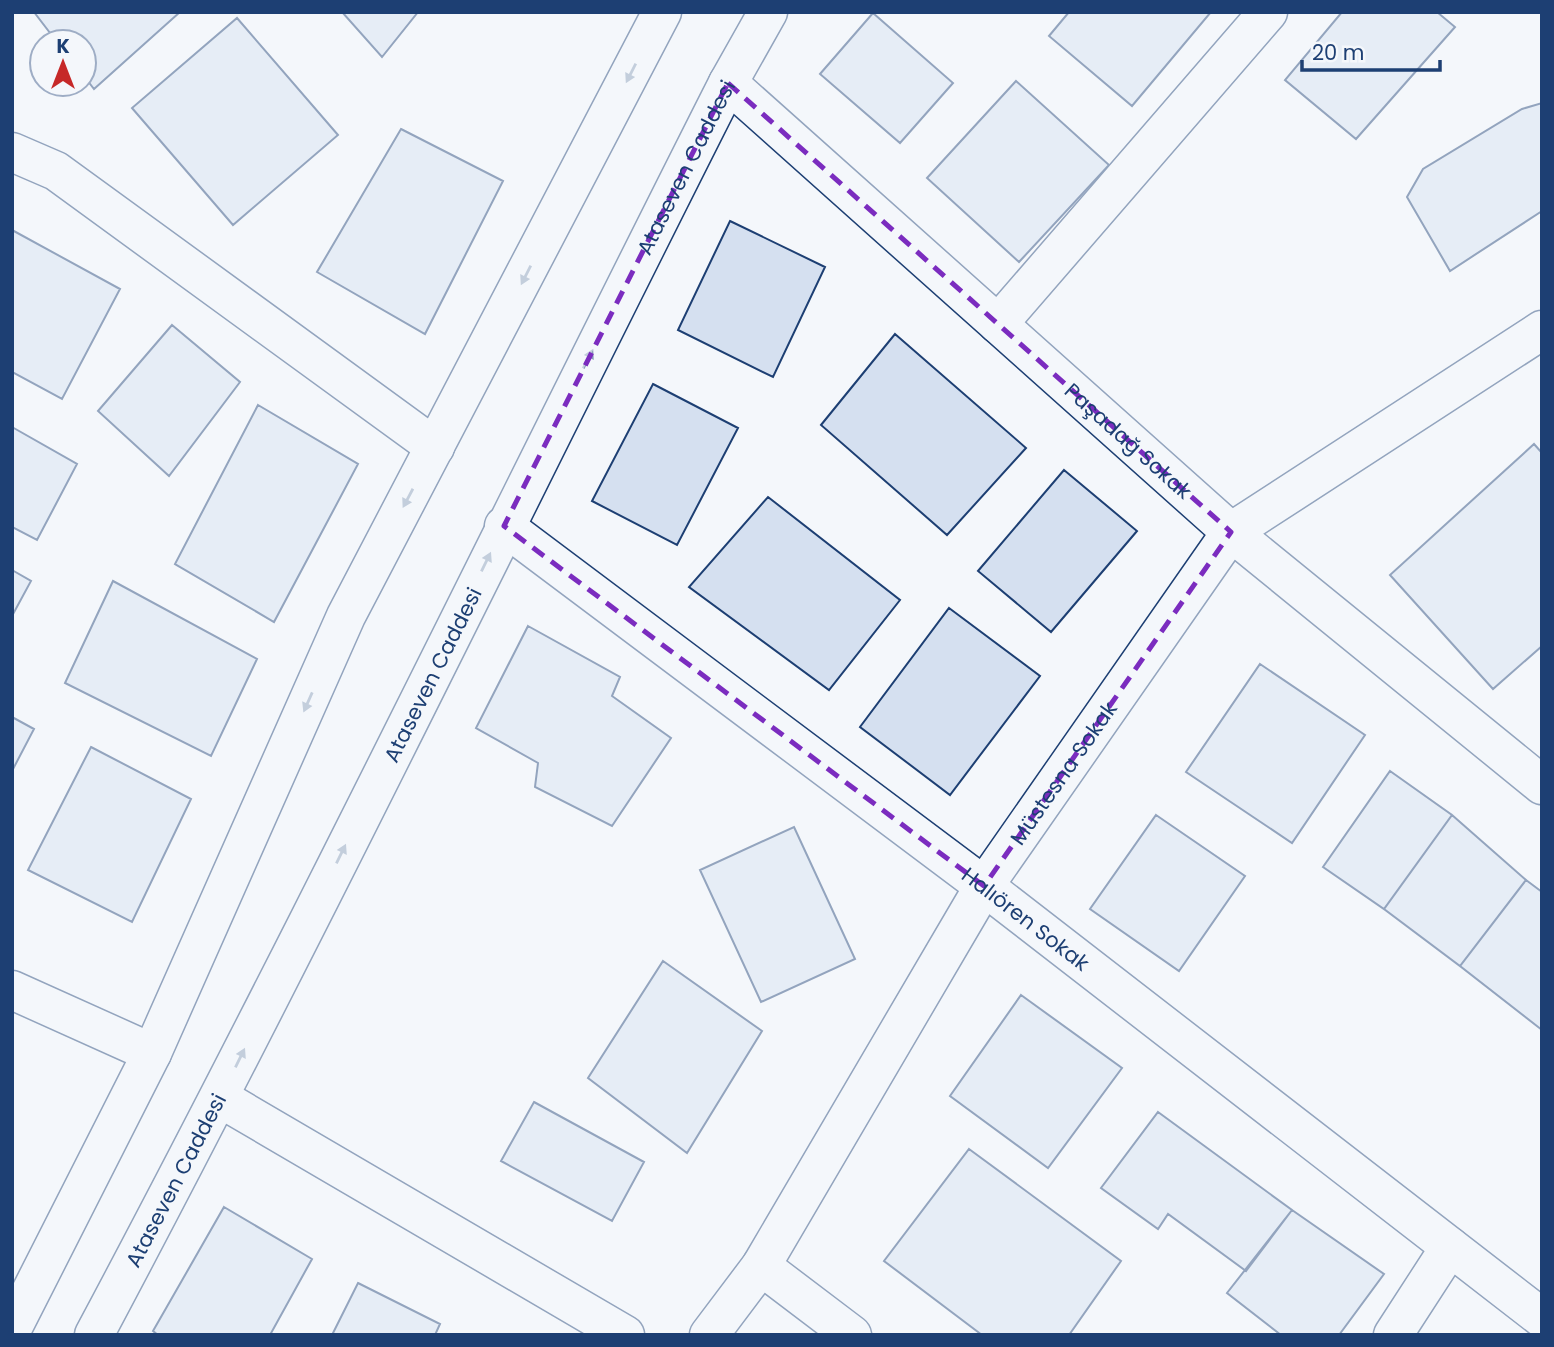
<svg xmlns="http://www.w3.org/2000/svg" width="1554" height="1347" font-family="Poppins,sans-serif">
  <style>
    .building { fill: #d5e0f0; stroke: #1d3f73; stroke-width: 2 }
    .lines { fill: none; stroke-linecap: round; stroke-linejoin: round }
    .minor-casing { stroke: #1d3f73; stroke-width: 41 }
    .tertiary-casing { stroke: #1d3f73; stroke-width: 41 }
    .secondary-casing { stroke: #1d3f73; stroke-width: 41 }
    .minor { stroke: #f4f7fb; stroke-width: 38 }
    .tertiary { stroke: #f4f7fb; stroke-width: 38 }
    .secondary { stroke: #f4f7fb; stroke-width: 38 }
    .oneway { fill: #889bb7 }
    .marked { fill: none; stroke: #7b2cbf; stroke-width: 5; stroke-dasharray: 14 9; stroke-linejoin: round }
    .labels { text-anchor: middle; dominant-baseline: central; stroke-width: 5; stroke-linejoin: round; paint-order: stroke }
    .street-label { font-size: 21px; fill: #1d3f73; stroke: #f4f7fb }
  </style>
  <rect width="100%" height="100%" fill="#f4f7fb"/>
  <path class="building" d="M 34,12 L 180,12 L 94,89 L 84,76 L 84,42 L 57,42 Z
    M 342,12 L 418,12 L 382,57 Z
    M 1069,12 L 1211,12 L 1132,106 L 1049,36 Z
    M 1342,12 L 1437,12 L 1455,27 L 1356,139 L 1285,80 Z
    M 873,13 L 953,83 L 900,143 L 820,74 Z
    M 237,18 L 338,135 L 233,225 L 132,108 Z
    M 1016,81 L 1109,165 L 1019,262 L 927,178 Z
    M 1542,103 L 1542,211 L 1450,271 L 1407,197 L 1423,169 L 1522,109 Z
    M 401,129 L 503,181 L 425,334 L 317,272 Z
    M 730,221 L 825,267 L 773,377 L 678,330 Z
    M 12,230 L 120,289 L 62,399 L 12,372 Z
    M 172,325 L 240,382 L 169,476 L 98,411 Z
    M 895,334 L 1026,448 L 947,535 L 821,425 Z
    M 653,384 L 738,428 L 677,545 L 592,501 Z
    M 258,405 L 358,464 L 274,622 L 175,564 Z
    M 12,427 L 77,464 L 37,540 L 12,527 Z
    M 1534,444 L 1542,453 L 1542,646 L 1493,689 L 1390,575 Z
    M 1064,470 L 1137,531 L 1051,632 L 978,571 Z
    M 768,497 L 900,600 L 829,690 L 689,587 Z
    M 12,570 L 31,581 L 12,616 Z
    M 113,581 L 257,659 L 211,756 L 65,683 Z
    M 949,608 L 1040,676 L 950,795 L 860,727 Z
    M 528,626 L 620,677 L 612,696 L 671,738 L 612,826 L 535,787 L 538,763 L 476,728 Z
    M 1260,664 L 1365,735 L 1292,843 L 1186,772 Z
    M 12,717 L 34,729 L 12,771 Z
    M 91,747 L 191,799 L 132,922 L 28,870 Z
    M 1390,771 L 1452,815 L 1384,909 L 1323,867 Z
    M 1156,815 L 1245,876 L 1179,971 L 1090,909 Z
    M 1452,815 L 1526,880 L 1460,966 L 1384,909 Z
    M 794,827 L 855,959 L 761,1002 L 700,870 Z
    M 1526,880 L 1542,892 L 1542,1030 L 1460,966 Z
    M 663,961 L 762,1031 L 687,1153 L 588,1078 Z
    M 1021,995 L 1122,1068 L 1048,1168 L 950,1096 Z
    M 534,1102 L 644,1162 L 612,1221 L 501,1161 Z
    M 1158,1112 L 1292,1210 L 1246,1271 L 1168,1214 L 1158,1229 L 1101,1188 Z
    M 969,1149 L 1121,1261 L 1069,1335 L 982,1335 L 884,1261 Z
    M 224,1207 L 312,1259 L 270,1335 L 158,1335 L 153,1331 Z
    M 1292,1210 L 1384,1274 L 1339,1335 L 1281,1335 L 1227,1293 Z
    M 358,1283 L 440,1324 L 435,1335 L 332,1335 Z"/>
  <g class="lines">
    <defs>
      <g id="minor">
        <path id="s1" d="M 728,83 L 1231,532 L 1542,785"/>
        <path d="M 12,152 L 56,171 L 435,447"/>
        <path d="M 998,324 L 1268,12"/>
        <path id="s2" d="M 504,526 L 984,886 L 1542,1318"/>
        <path d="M 12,990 L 152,1053"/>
        <path d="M 220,1098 L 625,1335"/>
        <path d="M 761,1266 L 852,1335"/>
        <path d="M 1393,1335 L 1450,1247"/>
      </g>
      <g id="tertiary">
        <path id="s3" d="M 709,1335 L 761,1266 L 984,886 L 1231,532 L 1542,330"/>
      </g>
      <g id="secondary">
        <path d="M 12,1329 L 152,1053 L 346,616 L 662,12"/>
        <path id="s4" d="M 94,1335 C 314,922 517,500 728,83 L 768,12"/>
      </g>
    </defs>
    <use href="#minor" class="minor-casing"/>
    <use href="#tertiary" class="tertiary-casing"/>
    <use href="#secondary" class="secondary-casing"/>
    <use href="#minor" class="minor"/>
    <use href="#tertiary" class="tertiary"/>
    <use href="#secondary" class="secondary"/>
  </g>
  <defs><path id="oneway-solid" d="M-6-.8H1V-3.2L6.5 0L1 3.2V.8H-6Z" transform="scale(1.75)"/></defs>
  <g class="oneway">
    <use href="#oneway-solid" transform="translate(631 73) rotate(117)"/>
    <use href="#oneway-solid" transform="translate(526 275) rotate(117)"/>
    <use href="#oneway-solid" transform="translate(588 359) rotate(-63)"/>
    <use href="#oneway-solid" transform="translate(408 498) rotate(118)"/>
    <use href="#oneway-solid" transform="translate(486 562) rotate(-64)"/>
    <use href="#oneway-solid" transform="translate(308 702) rotate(114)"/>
    <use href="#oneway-solid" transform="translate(341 854) rotate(-64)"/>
    <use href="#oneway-solid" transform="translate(240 1058) rotate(-64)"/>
  </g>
  <path d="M0 0H1554V1347H0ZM 728,83 L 1231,532 L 984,886 L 504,526 Z" fill="#f4f7fb" fill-opacity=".55" fill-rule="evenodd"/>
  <path class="marked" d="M 728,83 L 1231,532 L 984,886 L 504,526 Z"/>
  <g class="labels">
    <g class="street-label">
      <text stroke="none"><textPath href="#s4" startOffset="1309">Ataseven Caddesi</textPath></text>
      <text stroke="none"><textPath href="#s1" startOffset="537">Paşadağ Sokak</textPath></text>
      <text stroke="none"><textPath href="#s4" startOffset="742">Ataseven Caddesi</textPath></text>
      <text stroke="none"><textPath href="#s3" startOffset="665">Müstesna Sokak</textPath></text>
      <text stroke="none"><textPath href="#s2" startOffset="653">Halıören Sokak</textPath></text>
      <text stroke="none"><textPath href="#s4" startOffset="175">Ataseven Caddesi</textPath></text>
    </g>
  </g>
  <rect width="1554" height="1347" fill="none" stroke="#1d3f73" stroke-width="28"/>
  <g transform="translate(63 63)"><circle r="33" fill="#f4f7fb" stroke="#9eadc5" stroke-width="2"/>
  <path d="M0-5L12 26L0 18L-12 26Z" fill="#c62828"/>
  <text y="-10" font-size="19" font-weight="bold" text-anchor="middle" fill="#1d3f73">K</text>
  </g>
  <path d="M1302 60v10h138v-10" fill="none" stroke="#1d3f73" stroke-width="3.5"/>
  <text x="1312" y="60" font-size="21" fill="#1d3f73" stroke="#f4f7fb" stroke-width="5" paint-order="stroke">20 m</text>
</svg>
